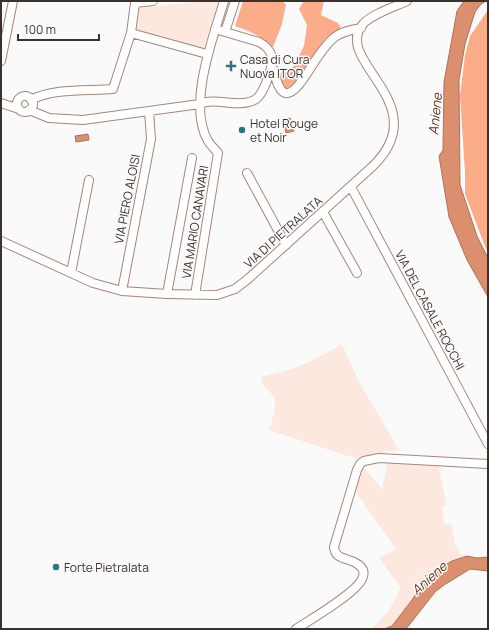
<svg xmlns="http://www.w3.org/2000/svg" width="489" height="630" font-family="Manrope,sans-serif">
  <style>
    .green { fill: #fde8df }
    .forest { fill: #fbac89 }
    .water { fill: #dc8f6e; stroke: #ac735a }
    .lines { fill: none; stroke-linecap: round; stroke-linejoin: round }
    .minor-casing { stroke: #a48679; stroke-width: 10 }
    .minor { stroke: #fff; stroke-width: 8 }
    .poi-dot { fill: #2d757f; stroke: #fafafa; stroke-width: 1.5 }
    .labels { text-anchor: middle; dominant-baseline: central; stroke-width: 3; stroke-linejoin: round; paint-order: stroke }
    .poi-label { font-size: 12px; fill: #3d312b; stroke: #fafafa; text-anchor: start }
    .street-label { font-size: 12px; fill: #3d312b; stroke: #fafafa }
    .water-label { font-size: 13px; font-style: italic; fill: #5f2d15; stroke: #fafafa }
  </style>
  <rect width="100%" height="100%" fill="#fafafa"/>
  <path class="green" d="M 202,1 L 219,1 L 203,49 L 135,32 L 138,8 Z
    M 342,344 L 359,382 L 394,441 L 398,450 L 376,454 L 360,460 L 269,430 L 275,410 L 275,398 L 262,384 L 261,377 C 293,371 315,360 342,344 Z
    M 388,462 L 438,463 L 446,504 L 442,507 L 444,524 L 451,523 L 455,543 L 460,554 L 467,556 C 457,559 433,569 426,577 C 418,587 401,622 390,626 C 384,629 379,629 372,629 L 389,610 L 401,588 L 379,558 L 396,549 L 355,491 L 364,468 L 382,489 Z"/>
  <path class="forest" d="M 243,1 L 281,1 L 286,4 L 282,24 L 273,47 C 262,36 249,31 235,26 Z
    M 304,1 L 324,1 L 321,15 L 338,23 L 341,28 L 325,39 L 296,83 L 291,88 L 285,89 L 282,84 L 279,76 L 281,72 L 291,71 L 304,46 L 307,25 L 299,9 Z
    M 488,10 L 488,254 L 465,194 L 465,172 L 460,96 L 465,55 L 470,36 Z"/>
  <path class="water" d="M 464,1 L 486,1 L 481,4 L 475,12 L 465,44 L 459,80 L 460,185 L 477,236 L 488,258 L 488,297 L 467,260 L 449,217 L 439,156 L 443,150 L 444,82 L 457,11 Z
    M 290,118 L 294,131 L 286,133 L 282,120 Z
    M 88,134 L 89,140 L 76,142 L 75,136 Z
    M 467,556 L 477,558 L 488,557 L 488,571 L 470,569 L 444,585 L 435,592 L 406,629 L 384,629 L 392,626 L 412,600 L 427,576 L 452,561 Z"/>
  <g class="lines">
    <defs>
      <path id="minor" d="M 135,1 L 135,3 L 153,1
        M 225,32 L 235,1
        M 131,33 L 207,54
        M 1,61 L 13,1
        M 272,66 C 275,73 277,90 285,93 C 296,96 311,66 317,58 C 322,51 328,42 335,37 C 342,31 352,30 361,28
        M17 104a8 8 0 1 1 16 0a8 8 0 1 1-16 0Z
        M 31,100 C 53,88 88,91 113,89 L 131,33 L 135,3
        M 1,103 L 19,109
        M 29,110 L 49,118 L 83,120 L 200,104 C 215,97 234,107 249,102 C 253,101 257,99 259,96 C 265,89 273,66 272,58 C 271,51 265,45 259,42 L 215,29
        M 247,173 L 286,245
        M 351,187 L 488,444
        M 323,212 L 357,273
        M 1,241 L 93,283 L 122,291 L 167,294 L 217,295 L 235,289 L 248,279 L 373,166 C 437,103 331,61 363,24 C 372,14 394,7 407,1
        M 71,273 L 89,180
        M 122,291 L 151,139 L 149,111
        M 167,294 L 192,158
        M 195,295 L 218,153 C 215,149 211,146 208,141 C 187,105 213,38 224,1
        M 296,629 C 310,620 356,593 362,579 C 366,571 362,566 354,562 C 346,558 335,559 334,547 L 357,470 L 360,464 L 364,461 L 379,458 L 488,464"/>
    </defs>
    <use href="#minor" class="minor-casing"/>
    <use href="#minor" class="minor"/>
  </g>
  <g class="poi-dot">
    <path d="M229 60h4v4h4v4h-4v4h-4v-4h-4v-4h4z"/>
    <circle cx="242" cy="130" r="4"/>
    <circle cx="56" cy="567" r="4"/>
  </g>
  <g class="labels">
    <g class="poi-label">
      <text x="240" y="59">Casa di Cura<tspan x="240" dy="14">Nuova ITOR</tspan></text>
      <text x="250" y="123">Hotel Rouge<tspan x="250" dy="14">et Noir</tspan></text>
      <text x="64" y="567">Forte Pietralata</text>
    </g>
    <g class="street-label">
      <text transform="translate(127 199) rotate(-79)">VIA PIERO ALOISI</text>
      <text transform="translate(195 222) rotate(-81)">VIA MARIO CANAVARI</text>
      <text transform="translate(283 232) rotate(-42)">VIA DI PIETRALATA</text>
      <text transform="translate(430 310) rotate(62)">VIA DEL CASALE ROCCHI</text>
    </g>
    <g class="water-label">
      <text transform="translate(435 114) rotate(-84)">Aniene</text>
      <text transform="translate(429 578) rotate(-42)">Aniene</text>
    </g>
  </g>
  <rect width="489" height="630" fill="none" stroke="#3d312b" stroke-width="4"/>
  <path d="M18 34v6h81v-6" fill="none" stroke="#3d312b" stroke-width="2"/>
  <text x="24" y="34" font-size="12" fill="#3d312b" stroke="#fafafa" stroke-width="3" paint-order="stroke">100 m</text>
</svg>
